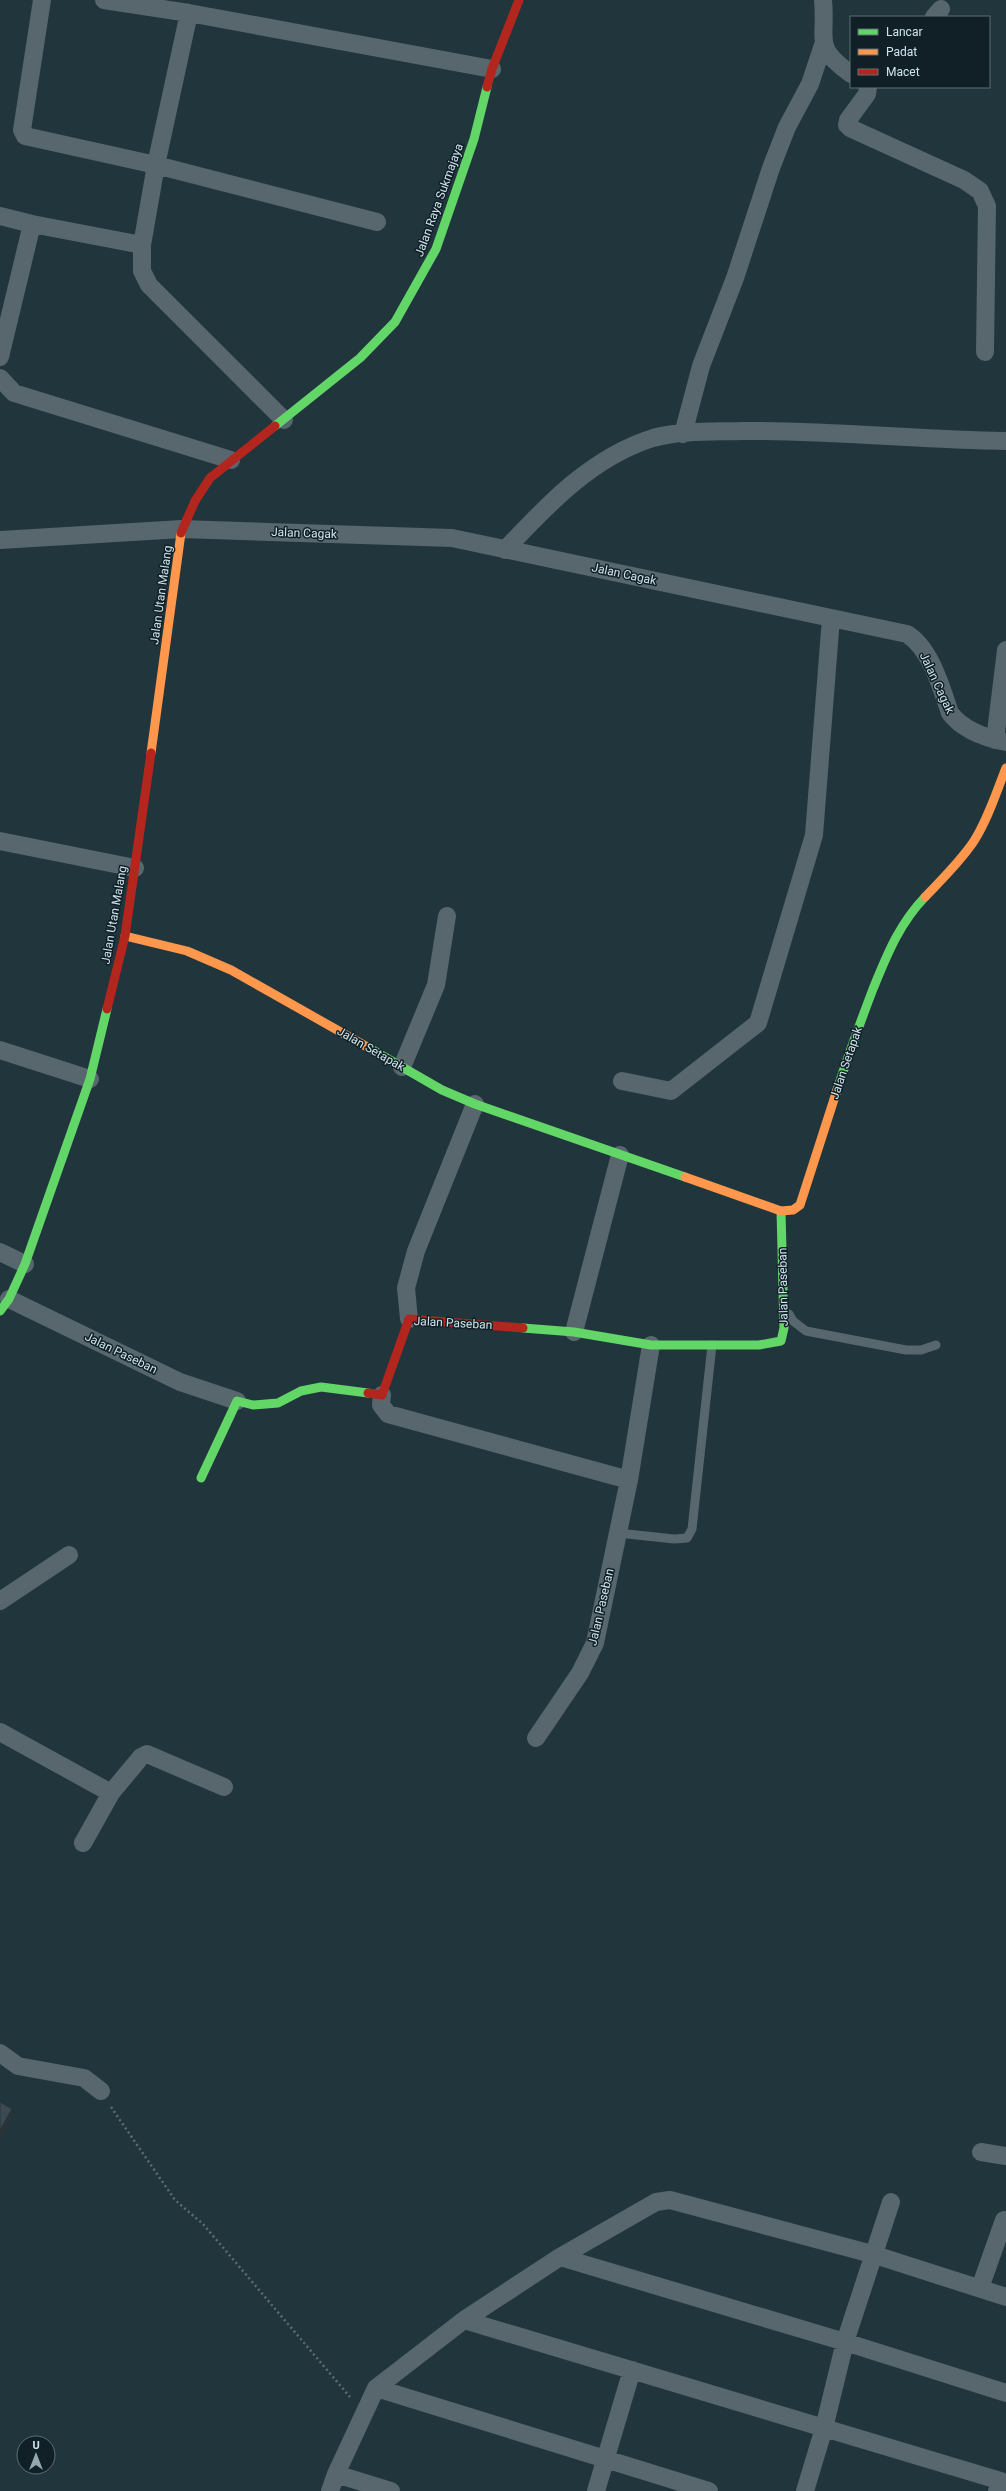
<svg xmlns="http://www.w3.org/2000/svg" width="1006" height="2491" font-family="Roboto,sans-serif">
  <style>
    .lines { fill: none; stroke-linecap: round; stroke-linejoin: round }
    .path { stroke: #5f6c73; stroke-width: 2.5; stroke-dasharray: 2 3; stroke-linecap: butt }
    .lane { stroke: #58666d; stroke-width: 9 }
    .street { stroke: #58666d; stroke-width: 18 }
    .fast { stroke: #63d668; stroke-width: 9 }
    .slow { stroke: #ff974d; stroke-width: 9 }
    .jam { stroke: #b3261e; stroke-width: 9 }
    .shaded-wall { fill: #293438 }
    .building { fill: #3a4a50; stroke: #293438 }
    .labels { text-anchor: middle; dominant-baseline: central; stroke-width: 3; stroke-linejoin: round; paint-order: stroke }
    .street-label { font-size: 12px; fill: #d0e4ed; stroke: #102026 }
  </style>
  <rect width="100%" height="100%" fill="#21353d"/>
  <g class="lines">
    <path class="path" d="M 111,2107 L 175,2200 L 203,2224 L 350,2397"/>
    <path class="lane" d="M 789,1314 L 793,1321 L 806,1331 L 906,1350 L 921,1350 L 936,1345
      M 618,1533 L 674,1539 L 687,1538 L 692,1529 L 712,1345"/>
    <path class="street" d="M 42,0 L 22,130 L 25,136 L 156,165 L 377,222
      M 104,0 L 189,13 L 492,69
      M 823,0 C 827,41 812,46 851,74
      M 934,17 L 941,9
      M 868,87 L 867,94 L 848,120 L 847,125 L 850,128 L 964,180 L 980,191 L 987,206 L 985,352
      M 0,216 L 32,224 L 142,245 L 156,165 L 189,13
      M 142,245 L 142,271 L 149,285 L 284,420
      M 0,357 L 32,224
      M 0,378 L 14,393 L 231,460
      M 683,434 L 701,366 L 735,278 L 771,168 L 787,127 L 810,84 L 823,45
      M 0,540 L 182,529 L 452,538 L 907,634 C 931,649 941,687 950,713 C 963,730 985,738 1006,742
      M 505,550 C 547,505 592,457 653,438 C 682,430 714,432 743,431 C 831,430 918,440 1006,441
      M 995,740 L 1006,650
      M 0,841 L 135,868
      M 0,1050 L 90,1079
      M 402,1067 L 436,985 L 447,916
      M 622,1081 L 671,1091 L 758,1023 L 814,835 L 831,618
      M 0,1252 L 25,1264
      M 9,1299 L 180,1382 L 237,1401
      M 409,1319 L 406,1288 L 416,1251 L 475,1104
      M 574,1332 L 620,1155
      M 382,1395 L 381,1405 L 388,1414 L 629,1480
      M 0,1601 L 69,1555
      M 0,1732 L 111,1793 L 141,1757 L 147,1754 L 224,1787
      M 536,1738 L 580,1673 L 595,1643 L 629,1480 L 651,1345
      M 83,1843 L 111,1793
      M 0,2053 L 18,2066 L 84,2078 L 101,2091
      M 981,2152 L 1006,2156
      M 560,2257 L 845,2342 L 1006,2393
      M 980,2288 L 1004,2220
      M 464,2320 L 1001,2481 L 997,2491
      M 376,2388 L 709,2491
      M 336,2474 L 391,2491
      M 330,2491 L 336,2474 L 376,2388 L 464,2320 L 560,2257 L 656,2202 L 670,2200 L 872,2254 L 1006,2297
      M 596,2491 L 632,2370
      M 805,2491 L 824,2428 L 845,2342 L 891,2202"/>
    <path class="fast" d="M 275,426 L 360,358 L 395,322 L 436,249 L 474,139 L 487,87
      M 369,1048 L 442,1090 L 475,1104 L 685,1177
      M 837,1090 C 848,1056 860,1023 873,989 C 887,955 899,924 925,897
      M 0,1311 L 9,1299 L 25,1264 L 90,1079 L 107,1009
      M 523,1328 L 574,1332 L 651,1345 L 759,1345 L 781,1341 L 784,1328 L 781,1211
      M 201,1478 L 237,1401 L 253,1405 L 278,1403 L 301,1391 L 321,1387 L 368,1393"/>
    <path class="slow" d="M 151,753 L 181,533
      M 925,897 C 942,879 960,862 974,841 C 988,819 996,793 1006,768
      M 125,936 L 187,951 L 231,970 L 369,1048
      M 685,1177 L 781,1211 L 793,1210 L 800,1205 L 837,1090"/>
    <path class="jam" d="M 487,87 L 492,69 L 519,0
      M 181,533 L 195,501 L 210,478 L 275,426
      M 107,1009 L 125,936 L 151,753
      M 368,1393 L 382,1395 L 409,1319 L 523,1328"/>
  </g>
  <path class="shaded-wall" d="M 12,2109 L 14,2116 L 0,2140 L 0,2130 Z"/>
  <path class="building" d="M 0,2102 L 12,2109 L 0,2130 Z"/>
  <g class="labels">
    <g class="street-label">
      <text transform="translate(439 200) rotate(-70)">Jalan Raya Sukmajaya</text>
      <text transform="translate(304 533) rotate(2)">Jalan Cagak</text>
      <text transform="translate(624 574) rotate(12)">Jalan Cagak</text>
      <text transform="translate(161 595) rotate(-82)">Jalan Utan Malang</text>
      <text transform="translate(937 683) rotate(65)">Jalan Cagak</text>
      <text transform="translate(114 915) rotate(-80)">Jalan Utan Malang</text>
      <text transform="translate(371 1049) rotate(30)">Jalan Setapak</text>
      <text transform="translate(846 1063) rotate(-71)">Jalan Setapak</text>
      <text transform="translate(783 1287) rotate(-91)">Jalan Paseban</text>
      <text transform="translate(453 1323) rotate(3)">Jalan Paseban</text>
      <text transform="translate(121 1353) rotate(26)">Jalan Paseban</text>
      <text transform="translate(601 1607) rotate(-77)">Jalan Paseban</text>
    </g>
  </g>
  <rect x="850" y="16" width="140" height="72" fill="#102026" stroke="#5d6e76"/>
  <rect x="858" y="29" width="20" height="6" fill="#63d668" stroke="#5d6e76"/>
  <text x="886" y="36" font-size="12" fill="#d0e4ed">Lancar</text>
  <rect x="858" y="49" width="20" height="6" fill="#ff974d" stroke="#5d6e76"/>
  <text x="886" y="56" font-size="12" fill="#d0e4ed">Padat</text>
  <rect x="858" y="69" width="20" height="6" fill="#b3261e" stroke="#5d6e76"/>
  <text x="886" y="76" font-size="12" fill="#d0e4ed">Macet</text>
  <g transform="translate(36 2455)"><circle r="19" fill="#102026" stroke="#5d6e76"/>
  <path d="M0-3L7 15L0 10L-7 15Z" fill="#93a7af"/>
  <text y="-6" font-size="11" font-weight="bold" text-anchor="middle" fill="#d0e4ed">U</text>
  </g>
</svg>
